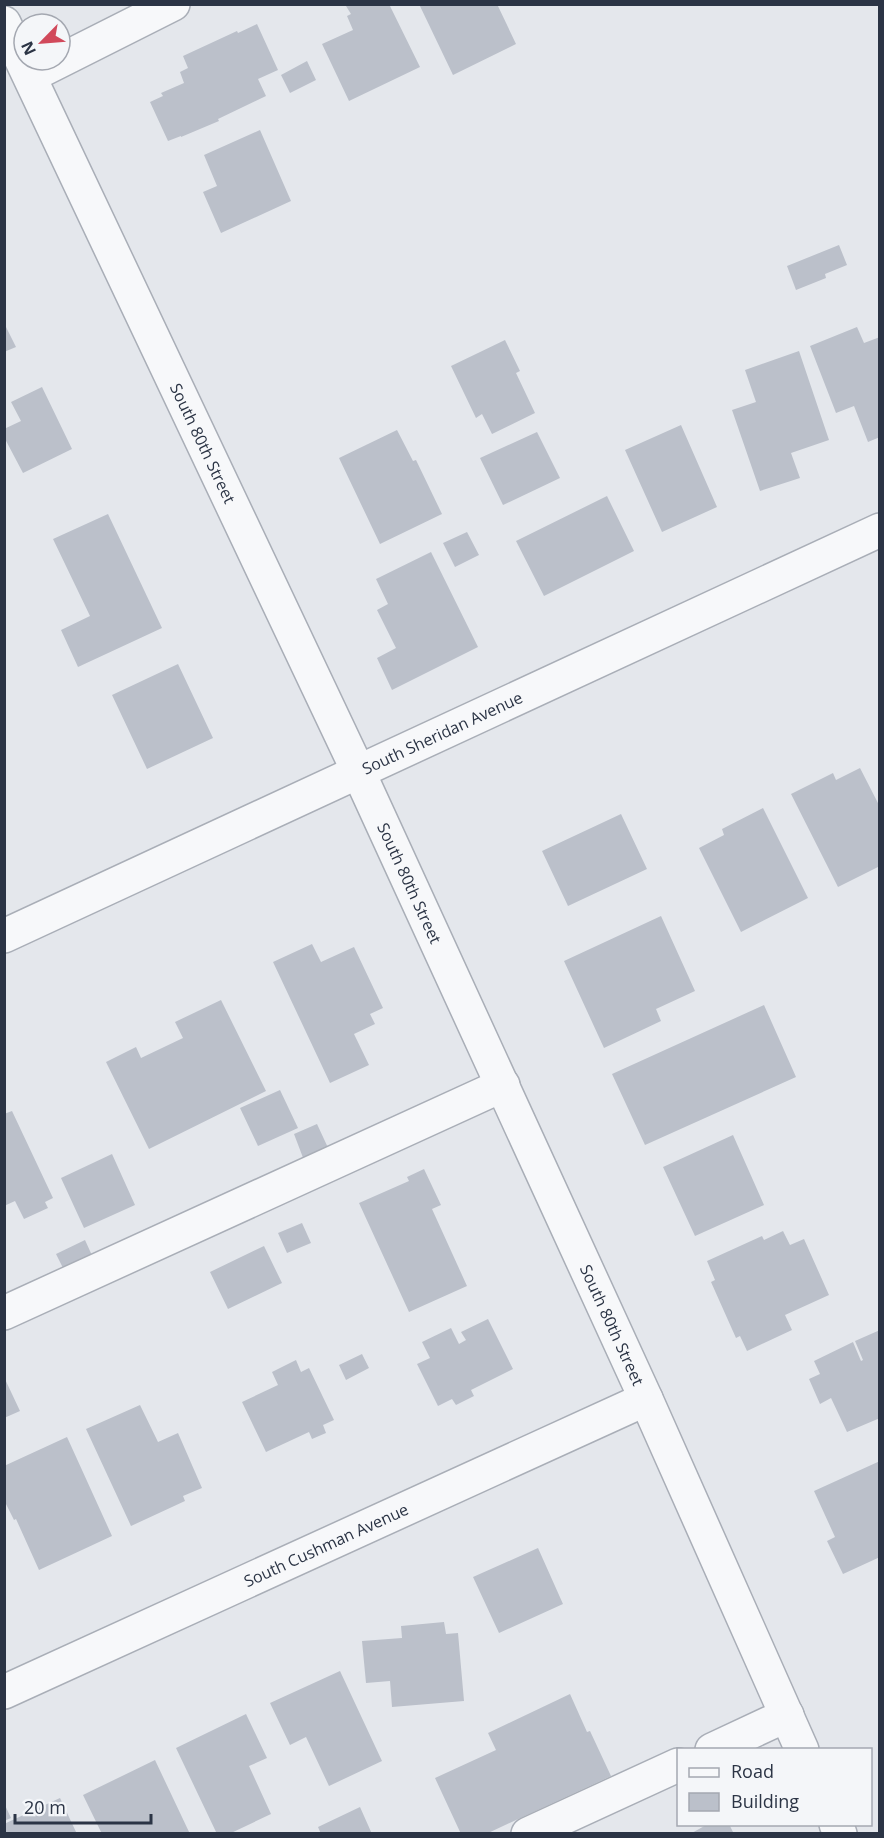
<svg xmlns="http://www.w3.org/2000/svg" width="884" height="1838" font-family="'Open Sans',sans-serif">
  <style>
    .building { fill: #bbc0ca }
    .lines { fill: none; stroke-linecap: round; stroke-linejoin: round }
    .minor-casing { stroke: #a9aeb7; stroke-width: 36 }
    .minor { stroke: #f7f8fa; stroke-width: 33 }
    .labels { text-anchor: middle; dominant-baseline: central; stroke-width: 4.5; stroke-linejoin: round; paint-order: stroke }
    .street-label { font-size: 16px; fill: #2b3445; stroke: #f4f6f9 }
  </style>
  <rect width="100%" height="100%" fill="#e4e7ec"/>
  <path class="building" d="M 349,4 L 389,4 L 420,67 L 349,101 L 322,44 L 353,30 L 347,16 L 351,14 L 346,6 Z
    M 419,4 L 497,4 L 516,44 L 453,75 Z
    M 257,24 L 278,70 L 258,79 L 266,96 L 218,119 L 219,121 L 181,137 L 181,136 L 168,141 L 150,102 L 163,96 L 161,93 L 184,83 L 180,72 L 188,68 L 183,56 L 237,31 L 238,33 Z
    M 307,61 L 316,80 L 290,93 L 281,75 Z
    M 260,130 L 291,201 L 221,233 L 203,192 L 217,186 L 204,155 Z
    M 839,245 L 847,265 L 825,274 L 826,278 L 796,290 L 787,266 Z
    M 4,323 L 16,347 L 4,352 Z
    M 857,327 L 864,343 L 880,337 L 880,437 L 868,442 L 854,406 L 836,413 L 810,346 Z
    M 505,340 L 520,371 L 516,373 L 535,413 L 492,434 L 482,414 L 476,418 L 451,366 Z
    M 799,351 L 829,440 L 791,453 L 800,478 L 760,491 L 732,410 L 756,402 L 745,370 Z
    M 42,387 L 72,449 L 23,473 L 4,437 L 4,429 L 21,421 L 11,402 Z
    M 681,425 L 717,507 L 662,532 L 625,450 Z
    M 397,430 L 413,461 L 416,460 L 442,514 L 380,544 L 339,458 Z
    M 537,432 L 560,478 L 503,505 L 480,458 Z
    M 607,496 L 634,551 L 544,596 L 516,541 Z
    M 108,514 L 162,628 L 78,667 L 61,630 L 90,616 L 53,539 Z
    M 467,532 L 479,555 L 455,567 L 443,543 Z
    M 431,552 L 478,647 L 392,690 L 377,658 L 396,648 L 377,610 L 388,604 L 376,579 Z
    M 178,664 L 213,738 L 147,769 L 112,695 Z
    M 860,768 L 880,807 L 880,866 L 838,887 L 791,794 L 833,773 L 836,780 Z
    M 763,808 L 808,898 L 741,932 L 699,848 L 724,835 L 722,829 Z
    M 621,814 L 647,869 L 568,906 L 542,851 Z
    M 661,916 L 695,991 L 656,1009 L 661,1021 L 604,1048 L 564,961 Z
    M 312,944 L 321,962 L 354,947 L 383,1008 L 370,1014 L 375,1024 L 354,1034 L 369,1065 L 330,1083 L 273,962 Z
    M 221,1000 L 266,1091 L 149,1149 L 106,1062 L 136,1047 L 141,1058 L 183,1038 L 175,1022 Z
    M 764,1005 L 796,1077 L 645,1145 L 612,1074 Z
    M 280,1090 L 298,1128 L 258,1146 L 240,1108 Z
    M 12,1111 L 53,1198 L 45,1202 L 48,1208 L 24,1219 L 15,1201 L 4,1206 L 4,1114 Z
    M 317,1124 L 330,1152 L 305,1163 L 294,1134 Z
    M 733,1135 L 764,1205 L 695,1236 L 663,1167 Z
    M 112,1154 L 135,1205 L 84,1228 L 61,1178 Z
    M 424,1169 L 441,1205 L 432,1209 L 467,1286 L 409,1312 L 359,1203 L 409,1181 L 407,1177 Z
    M 302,1223 L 311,1243 L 287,1253 L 278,1233 Z
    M 783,1231 L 790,1245 L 804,1239 L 829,1295 L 785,1315 L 792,1330 L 747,1351 L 740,1336 L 736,1338 L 711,1282 L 715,1280 L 707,1261 L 762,1236 L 764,1240 Z
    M 85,1240 L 95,1262 L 67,1276 L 56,1254 Z
    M 264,1246 L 282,1283 L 228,1309 L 210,1272 Z
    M 488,1319 L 513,1369 L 471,1390 L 474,1396 L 456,1405 L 452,1399 L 438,1406 L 417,1364 L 430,1358 L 422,1342 L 451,1328 L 459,1344 L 466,1340 L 461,1332 Z
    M 880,1330 L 880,1418 L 847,1432 L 831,1398 L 820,1404 L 809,1379 L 820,1374 L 814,1361 L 853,1342 L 861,1361 L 863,1360 L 855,1341 Z
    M 362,1354 L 369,1368 L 346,1380 L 339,1365 Z
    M 296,1360 L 301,1372 L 309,1368 L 334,1420 L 323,1425 L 326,1433 L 312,1439 L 309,1432 L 266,1452 L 242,1402 L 278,1385 L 272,1372 Z
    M 4,1377 L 20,1411 L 4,1418 Z
    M 140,1405 L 158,1442 L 178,1433 L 202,1488 L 183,1496 L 185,1501 L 131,1526 L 86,1429 Z
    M 67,1437 L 112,1536 L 39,1570 L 16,1519 L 14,1520 L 4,1500 L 4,1466 Z
    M 880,1461 L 880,1557 L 843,1574 L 827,1541 L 835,1537 L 814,1491 Z
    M 538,1548 L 563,1604 L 499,1633 L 473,1577 Z
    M 444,1622 L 446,1634 L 458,1633 L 464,1701 L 392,1707 L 390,1681 L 366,1683 L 362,1641 L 402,1638 L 401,1626 Z
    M 340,1671 L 382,1761 L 329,1786 L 306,1737 L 290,1745 L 270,1703 Z
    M 570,1694 L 587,1732 L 590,1731 L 611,1776 L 486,1834 L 461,1834 L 435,1778 L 496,1750 L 488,1733 Z
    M 246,1714 L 267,1758 L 249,1766 L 271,1814 L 229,1834 L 217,1834 L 176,1748 Z
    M 155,1760 L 190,1834 L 102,1834 L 83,1795 Z
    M 60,1798 L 77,1834 L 4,1834 L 4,1824 Z
    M 4,1803 L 11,1818 L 4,1821 Z
    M 360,1807 L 372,1834 L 321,1834 L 318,1827 Z
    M 708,1824 L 729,1824 L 734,1834 L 690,1834 Z"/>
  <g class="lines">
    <defs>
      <g id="minor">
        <path id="s1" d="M 4,23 L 359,773 L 646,1399 L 802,1750"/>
        <path d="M 30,76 L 173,4"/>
        <path id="s2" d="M 4,936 L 880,530"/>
        <path d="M 4,1313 L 503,1085"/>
        <path id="s3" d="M 4,1692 L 646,1399"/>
        <path d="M 712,1750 L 787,1715"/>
        <path d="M 836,1824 L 840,1834"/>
        <path d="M 528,1834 L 678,1765"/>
      </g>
    </defs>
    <use href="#minor" class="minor-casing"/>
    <use href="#minor" class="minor"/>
  </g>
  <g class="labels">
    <g class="street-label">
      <text stroke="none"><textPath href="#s1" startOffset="465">South 80th Street</textPath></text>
      <text stroke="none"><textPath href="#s2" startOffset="483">South Sheridan Avenue</textPath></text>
      <text stroke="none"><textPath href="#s1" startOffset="951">South 80th Street</textPath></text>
      <text stroke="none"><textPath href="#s1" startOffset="1437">South 80th Street</textPath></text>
      <text stroke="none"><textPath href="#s3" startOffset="354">South Cushman Avenue</textPath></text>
    </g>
  </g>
  <rect width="884" height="1838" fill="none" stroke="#2b3445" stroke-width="12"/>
  <rect x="677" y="1748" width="195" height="78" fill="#f4f6f9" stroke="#a4a8b1" stroke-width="1.5"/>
  <rect x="689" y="1768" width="30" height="9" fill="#f7f8fa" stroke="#a4a8b1" stroke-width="1.5"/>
  <text x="731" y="1778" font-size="18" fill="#2b3445">Road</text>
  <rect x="689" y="1793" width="30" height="18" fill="#bbc0ca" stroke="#a4a8b1" stroke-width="1.5"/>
  <text x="731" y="1808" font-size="18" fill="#2b3445">Building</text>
  <g transform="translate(42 42) rotate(245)"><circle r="28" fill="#f4f6f9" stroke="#a4a8b1" stroke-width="1.5"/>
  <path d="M0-4.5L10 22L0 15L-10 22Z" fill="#d1495b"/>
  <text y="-9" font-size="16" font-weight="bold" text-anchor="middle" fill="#2b3445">N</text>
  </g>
  <path d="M15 1814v9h136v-9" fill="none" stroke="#2b3445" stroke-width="3"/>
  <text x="24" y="1814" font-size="18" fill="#2b3445" stroke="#f4f6f9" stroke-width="4.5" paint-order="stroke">20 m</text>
</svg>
